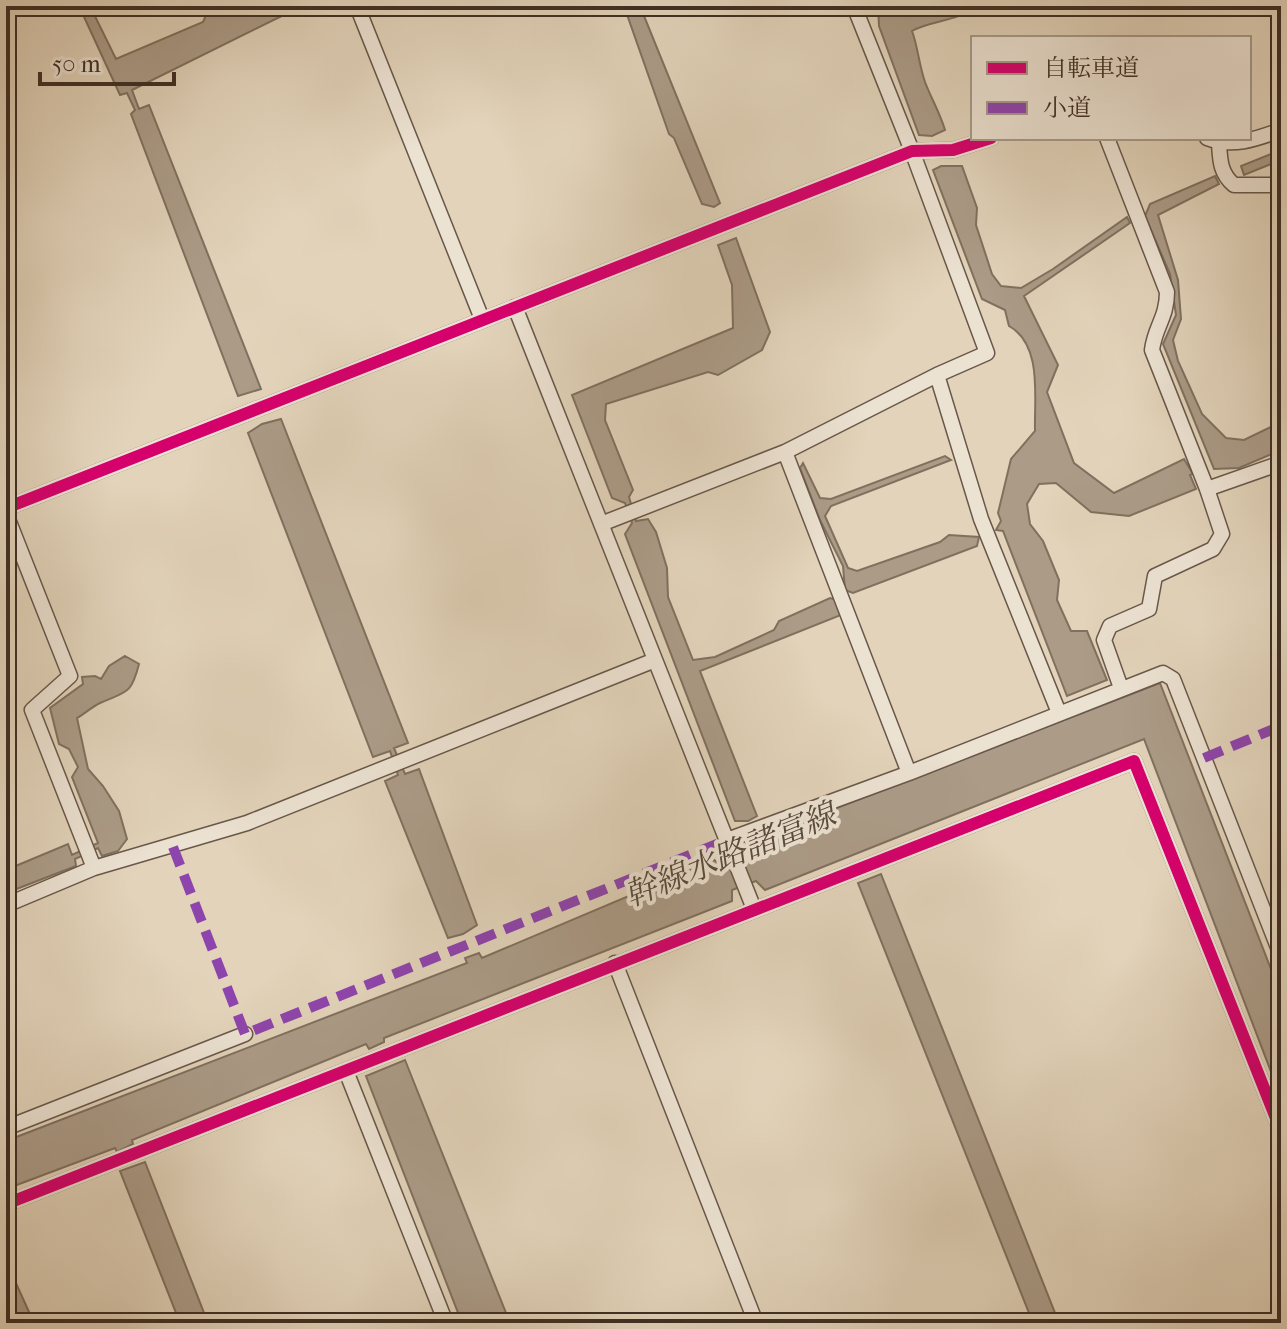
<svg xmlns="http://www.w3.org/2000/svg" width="1287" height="1329" font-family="'IM FELL French Canon','Noto Serif JP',serif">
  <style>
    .water { fill: #ab9b87; stroke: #80705f; stroke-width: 2 }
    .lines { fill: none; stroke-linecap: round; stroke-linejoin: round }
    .street-casing { stroke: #68584a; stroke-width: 17 }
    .street { stroke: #ece2d2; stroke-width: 14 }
    .quiet { stroke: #8e44ad; stroke-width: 10; stroke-dasharray: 20 10; stroke-linecap: butt }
    .cycleway-casing { stroke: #ece2d2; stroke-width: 17 }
    .cycleway { stroke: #d6006c; stroke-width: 12 }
    .labels { text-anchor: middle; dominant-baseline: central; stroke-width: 8; stroke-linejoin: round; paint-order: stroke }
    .water-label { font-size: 32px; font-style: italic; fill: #5a4a3d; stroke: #ece2d2 }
  </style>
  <rect width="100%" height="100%" fill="#e2d3ba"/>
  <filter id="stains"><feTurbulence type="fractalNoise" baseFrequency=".0025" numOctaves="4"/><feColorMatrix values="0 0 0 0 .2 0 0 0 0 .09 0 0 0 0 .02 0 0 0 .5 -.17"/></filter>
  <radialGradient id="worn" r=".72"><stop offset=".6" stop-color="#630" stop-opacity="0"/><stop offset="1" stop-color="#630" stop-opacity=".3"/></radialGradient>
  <path class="water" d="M 79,6 L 90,6 L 116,59 L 203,22 L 210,6 L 302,6 L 132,90 L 139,109 L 149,105 L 261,389 L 238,396 L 131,114 L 135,110 L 127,93 L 120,95 Z
    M 624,6 L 640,6 L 720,203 L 714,207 L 702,204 L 674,138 L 669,134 Z
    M 878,6 L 974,6 C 959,22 931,20 912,31 C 918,47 919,65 925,82 C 931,98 940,113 945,130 L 932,136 L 919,135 L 879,26 Z
    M 1281,150 L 1281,160 L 1244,175 L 1241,166 Z
    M 941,166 L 962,166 L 977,208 L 976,225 L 992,274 L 1001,286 L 1021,288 L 1053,269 L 1127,217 L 1130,223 L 1024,296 L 1058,365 L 1047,392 L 1074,463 L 1114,493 L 1184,459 L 1193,474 L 1190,475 L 1196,489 L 1129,516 L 1091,512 L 1056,483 L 1039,484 L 1027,504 L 1030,524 L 1043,541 L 1059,580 L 1057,600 L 1071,631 L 1087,631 L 1107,680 L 1067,696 L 1003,531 L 996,530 L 1001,521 L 998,513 L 1011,459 L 1035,431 C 1034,398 1043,345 1009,326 L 1005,310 L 982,299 L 933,170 Z
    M 1215,176 L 1219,184 L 1158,215 L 1178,280 L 1181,319 L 1173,340 L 1178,361 L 1202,414 L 1226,438 L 1244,440 L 1281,422 L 1281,450 L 1239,468 L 1214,469 L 1163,344 L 1176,315 L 1170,274 L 1145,216 L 1150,204 Z
    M 736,238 L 770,332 L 762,350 L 718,375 L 708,372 L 606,404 L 605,420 L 633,490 L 629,497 L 636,521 L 648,519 L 656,532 L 667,568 L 668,597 L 693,660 L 715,657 L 774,630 L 779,621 L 830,598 L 837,600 L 841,615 L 700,671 L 757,816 L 748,821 L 735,821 L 625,534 L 632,523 L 625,503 L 612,498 L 572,395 L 733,328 L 732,285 L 718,245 Z
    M 281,419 L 408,743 L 394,748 L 405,774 L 419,769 L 477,925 L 463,934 L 448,938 L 385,781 L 398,775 L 390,751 L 373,757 L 248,433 L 262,424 Z
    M 945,456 L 951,460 L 831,506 L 825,516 L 848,568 L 857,571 L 940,542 L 949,535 L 979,537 L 977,546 L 853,593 L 845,590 L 843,566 L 820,520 L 800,468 L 803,463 L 820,498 L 831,499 Z
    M 125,656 L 139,664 C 131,695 127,691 100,703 C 92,707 84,714 77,718 L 88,769 L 103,786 L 119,811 L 127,839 L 118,851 L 102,856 L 98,848 L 75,859 L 76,866 L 6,893 L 6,870 L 68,844 L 72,855 L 98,843 L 72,777 L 78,767 L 69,749 L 59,744 L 50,708 L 83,684 L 82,677 L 95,676 L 101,679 L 109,666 Z
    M 1160,683 L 1281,995 L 1281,1098 L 1144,739 L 765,890 L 756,881 L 732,890 L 732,901 L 384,1038 L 384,1042 L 369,1049 L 366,1044 L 132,1140 L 133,1144 L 117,1152 L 115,1148 L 6,1189 L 6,1141 L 467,963 L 465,958 L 479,953 L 482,958 L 714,860 L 722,866 L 745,857 L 746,843 Z
    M 881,874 L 1059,1323 L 1033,1323 L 858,883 Z
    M 405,1060 L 510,1323 L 462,1323 L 366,1076 Z
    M 145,1162 L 208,1323 L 180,1323 L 120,1171 Z
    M 6,1261 L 34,1323 L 9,1323 L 6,1312 Z"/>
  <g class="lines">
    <defs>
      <path id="street" d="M 357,6 L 482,319
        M 1107,138 L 1167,292 C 1167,318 1155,326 1152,350 L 1207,489 L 1222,534 L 1213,549 L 1155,576 L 1149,609 L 1110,626 L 1104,640 L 1121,688
        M 1207,138 C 1233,148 1256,139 1281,130
        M 1219,143 C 1220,160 1220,173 1234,185 L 1281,185
        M 515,307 L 754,909
        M 937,375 L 981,519 L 1059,713
        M 785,452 L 909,773
        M 1207,489 L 1281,463
        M 6,508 L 912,151 L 953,150 L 991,138
        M 6,514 L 70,676 L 32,710 L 94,868 L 6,905
        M 601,524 L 785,452 L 937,375 L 987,353 L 912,151 L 854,6
        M 727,840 L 909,773 L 1163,673 L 1173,679 L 1281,955
        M 94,868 L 247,823 L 655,660
        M 615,963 L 756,1323
        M 346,1071 L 446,1323
        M 6,1128 L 245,1034
        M 6,1204 L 1134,761 L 1281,1131"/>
    </defs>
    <use href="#street" class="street-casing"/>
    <use href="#street" class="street"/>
    <path class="quiet" d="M 1204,758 L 1281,726
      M 173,847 L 245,1034 L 727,840"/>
    <defs>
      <path id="cycleway" d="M 6,508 L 912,151 L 953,150 L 991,138
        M 6,1204 L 1134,761 L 1281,1131"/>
    </defs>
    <use href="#cycleway" class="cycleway-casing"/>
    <use href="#cycleway" class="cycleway"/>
  </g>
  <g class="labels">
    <g class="water-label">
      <text transform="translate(730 855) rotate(-22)">幹線水路諸富線</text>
    </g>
  </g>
  <rect width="1287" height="1329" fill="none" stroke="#e2d3ba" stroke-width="32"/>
  <rect x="8" y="8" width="1271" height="1313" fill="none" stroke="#3f2f24" stroke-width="4"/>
  <rect x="16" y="16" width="1255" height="1297" fill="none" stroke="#3f2f24" stroke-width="2"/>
  <rect x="971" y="36" width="280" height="104" fill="#ece2d2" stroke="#a79a8c" stroke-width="2"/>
  <rect x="987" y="62" width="40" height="12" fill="#d6006c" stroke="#a79a8c" stroke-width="2"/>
  <text x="1043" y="76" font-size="24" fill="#3f2f24">自転車道</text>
  <rect x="987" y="102" width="40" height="12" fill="#8e44ad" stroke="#a79a8c" stroke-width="2"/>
  <text x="1043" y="116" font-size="24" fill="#3f2f24">小道</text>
  <path d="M40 72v12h134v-12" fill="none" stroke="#3f2f24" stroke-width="4"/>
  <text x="52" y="72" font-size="24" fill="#3f2f24" stroke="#ece2d2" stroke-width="6" paint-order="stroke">50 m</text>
  <rect width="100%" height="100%" filter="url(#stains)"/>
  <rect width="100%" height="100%" fill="url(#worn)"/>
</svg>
